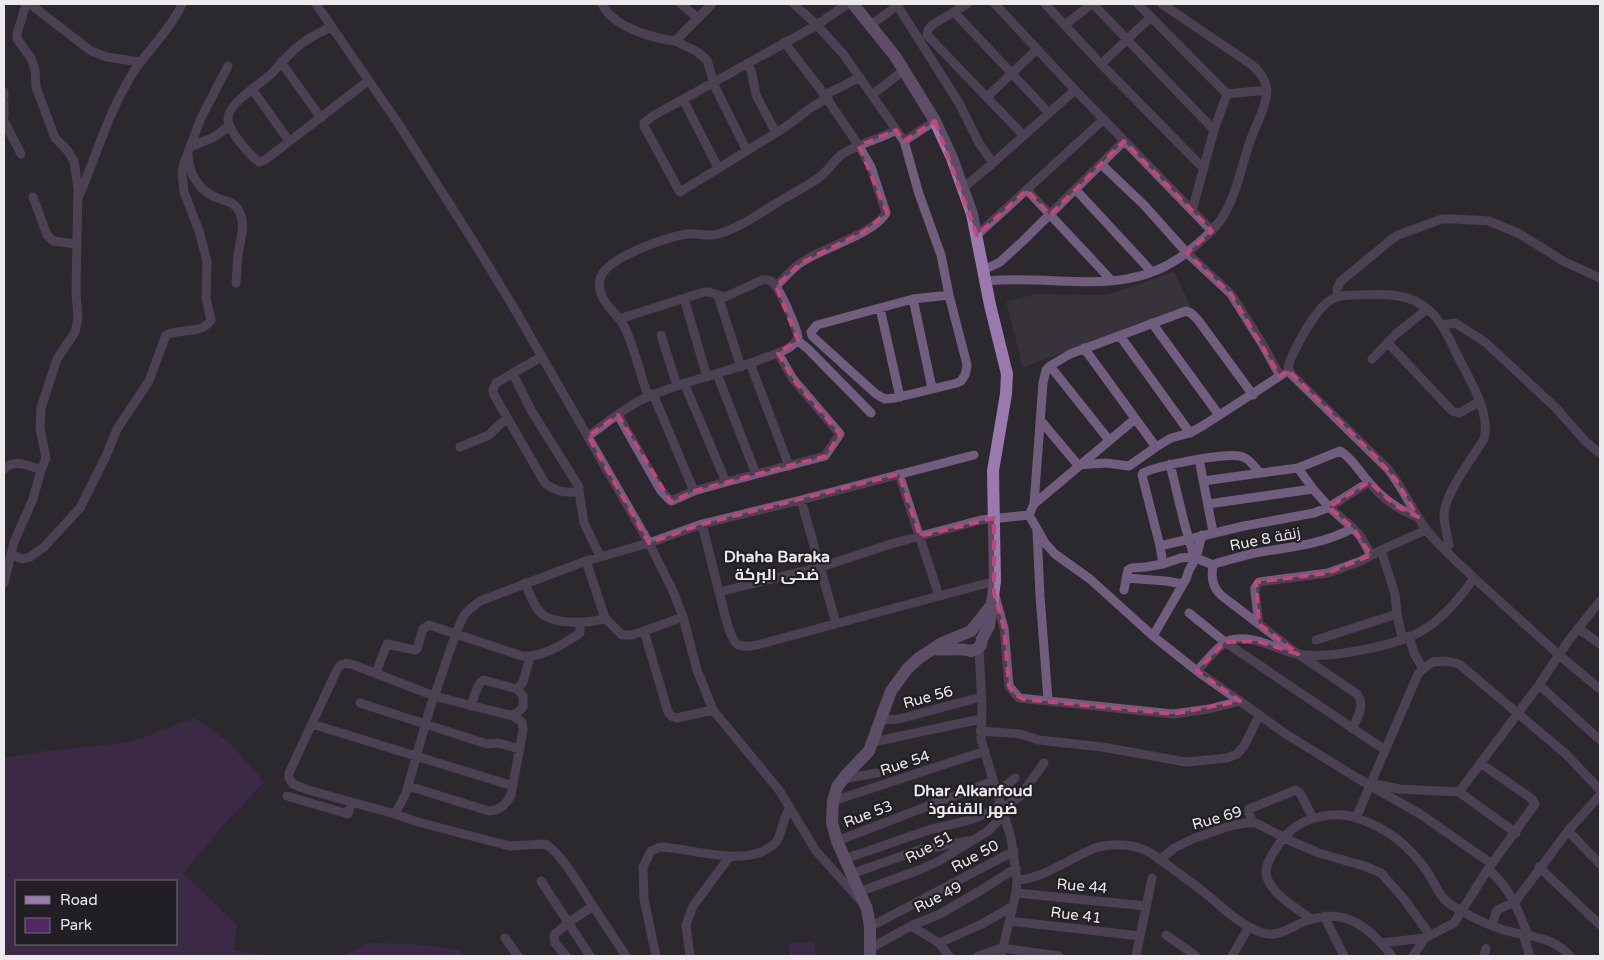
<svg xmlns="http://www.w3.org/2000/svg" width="1604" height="960" font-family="'Varela Round',Cairo,sans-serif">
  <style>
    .built { fill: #38323b }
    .green { fill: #4f2864; fill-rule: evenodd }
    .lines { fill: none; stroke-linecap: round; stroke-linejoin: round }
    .street { stroke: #715d7e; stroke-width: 9 }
    .secondary { stroke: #9a79ae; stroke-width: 12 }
    .marked { fill: none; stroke: #ca4278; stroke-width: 4; stroke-dasharray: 10 6; stroke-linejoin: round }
    .labels { text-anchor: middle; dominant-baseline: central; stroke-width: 4.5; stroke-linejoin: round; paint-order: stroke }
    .street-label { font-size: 15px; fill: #eceaed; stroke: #211f23 }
    .neighbourhood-label { font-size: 16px; font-weight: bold; fill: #eceaed; stroke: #211f23 }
  </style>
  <rect width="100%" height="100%" fill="#2b292d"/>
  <path class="built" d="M 1174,272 L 1191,307 L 1023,367 L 1006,302 L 1036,294 L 1107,295 Z"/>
  <path class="green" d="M 194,718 L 230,743 L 264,782 L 225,823 L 183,873 L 237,925 L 234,950 L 268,956 L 4,956 L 4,758 L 47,751 L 131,742 ZM 16,881 L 176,881 L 176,944 L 16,944 Z
    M 814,941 L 816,956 L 790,956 L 789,944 Z
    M 367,943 L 415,944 L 458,950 L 464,956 L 345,956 Z"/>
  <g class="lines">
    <path class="street" d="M 26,4 L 17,34 L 17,39 L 31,58 L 35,70 L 36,87 L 55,138 L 67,150 L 74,161 L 78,188 L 76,292 L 78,319 L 75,332 L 57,359 L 41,408 L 40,428 L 46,458 L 41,470
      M 30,4 L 91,51 L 107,57 L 140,62
      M 316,4 L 398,123 L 473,241 L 511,303 L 649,543 L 673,591 L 683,617 L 697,670 L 713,710 L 779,790 L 816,851 L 860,900
      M 602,4 C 613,27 652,38 675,41 L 712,4
      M 681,4 L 698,18
      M 794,4 L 817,25 L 844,55 L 904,141 L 919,194 L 941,255 L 949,295 L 966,361 L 967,366 L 965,375 L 961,381 L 957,383 L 895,398 L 885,399 L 876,394 L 812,336 L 811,332 L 817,325 L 913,299 L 949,295
      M 967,4 L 932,25 L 928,30 L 927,35 L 1023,135
      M 995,4 L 1075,90 L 1212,231
      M 1045,4 L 1101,64 L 1204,169
      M 1093,4 L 1214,130
      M 1138,4 L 1227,94
      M 897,5 L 959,103 L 979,143 L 993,163
      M 954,12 L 1049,113
      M 871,25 L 899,4
      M 1065,25 L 1091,4
      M 331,27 C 321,32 310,37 301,44 C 289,53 281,64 271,74 C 260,84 229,103 228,118 C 227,130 250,155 259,162 L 265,160 L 368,81
      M 675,41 L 696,51 L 707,60 L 715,87 L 747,151
      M 281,62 L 321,118
      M 748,63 L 752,74 L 756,95 L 776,133
      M 1101,64 L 1151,17
      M 252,89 L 289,141
      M 4,92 L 4,97
      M 1227,94 L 1267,90
      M 825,95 L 860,77
      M 872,95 L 904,70
      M 987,97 L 1037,49
      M 828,98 L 812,107 L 784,128 L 680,192 L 644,126 L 644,123 L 651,117 L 817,25 L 847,4
      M 683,99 L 718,168
      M 4,104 L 4,116
      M 4,121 L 21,154
      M 904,141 L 935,121
      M 190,147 L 214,137 L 229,126
      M 188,155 C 189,174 200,193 220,199 C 227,201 235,203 239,211 C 247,225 239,242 238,256 C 237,265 237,274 236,283
      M 1101,164 L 1144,205 L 1187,253 L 1231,294 L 1263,345 L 1280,376
      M 963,188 L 993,163 L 1075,90
      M 1027,190 L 1112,281
      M 1076,190 L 1152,272
      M 79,196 C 96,156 108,114 131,76 C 146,51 170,31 182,4
      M 33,197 L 47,235 L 53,241 L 76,244
      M 1192,211 L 1214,130 L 1227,94
      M 977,235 L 1104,119
      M 984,270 L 1000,262 L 1023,241 L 1124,141
      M 987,281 C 1062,273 1132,303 1196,245 C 1208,235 1219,225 1226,211 C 1239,188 1242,161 1252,136 C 1262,110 1279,87 1252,65 L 1162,4
      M 776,286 C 785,278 792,268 802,262 C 824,247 874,234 886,213 L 871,167 L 859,146 L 821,90 L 784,42
      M 718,296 L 741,367
      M 1337,297 L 1337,289 L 1340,282 L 1392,239 L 1398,235 L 1442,219 L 1455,219 L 1489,221 L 1520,234 L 1563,261 L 1600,278
      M 684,298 L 707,377
      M 913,299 L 932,388
      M 880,308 L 900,397
      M 1152,323 L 1219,415
      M 1441,325 L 1455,323 L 1485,342 L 1556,408 L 1586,442 L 1600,453
      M 661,335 L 677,386
      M 1120,336 L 1190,433
      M 797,340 L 808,349 L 871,413
      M 1388,343 L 1452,411 L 1459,413 L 1479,402
      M 1372,359 L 1395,335 L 1427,309
      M 750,363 L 789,466
      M 1050,366 L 1109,440
      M 513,374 L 531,410 L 579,487 L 579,491 C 568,494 554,491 545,483 L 494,395 L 493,390 L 496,383 L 541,357
      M 717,374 L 756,474
      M 684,383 L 726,482
      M 653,394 L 694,491
      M 648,396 C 640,374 635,349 625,328 C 619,313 595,301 600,279 C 605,258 668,236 688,234 C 698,233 708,237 718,234 C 742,227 763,211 785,198 C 795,192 807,186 817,179 C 828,172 833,160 844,153 C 861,143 880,139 896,130
      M 618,415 L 661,491 L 671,501 L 694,491 L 726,482 L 825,456 L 840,434 L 793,379 L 778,353
      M 1041,421 L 1078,465 L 1106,463 L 1129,466 L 1156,447 L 1084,348
      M 588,436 C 607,423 629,404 650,396 C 685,381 723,373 759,360 C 771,355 792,351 798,338 C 797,328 780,289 773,283 C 770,280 766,279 762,280 L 725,297 L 709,292 L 704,292 L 619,319
      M 460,447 L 489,435 L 501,423 L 507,420
      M 1156,447 L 1171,438 L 1190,433 L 1204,425 L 1283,374
      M 1199,459 L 1213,532
      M 1170,464 L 1184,522 L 1194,557
      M 1298,468 L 1313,489 L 1329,507 L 1353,528 L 1361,537 L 1371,555
      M 4,469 C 14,458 29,466 41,470 L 33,499 L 14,542 L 4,583
      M 899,474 L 939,596
      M 1203,481 L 1298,468 L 1340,451 C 1351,457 1359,471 1367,480 C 1380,496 1398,510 1418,517
      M 579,491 L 584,523 L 600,556
      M 801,500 L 836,623
      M 1034,504 L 1135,419
      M 1208,504 L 1313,489
      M 1029,515 L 1034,504 L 1043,383 L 1046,370 L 1050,366 L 1070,354 L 1186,311 L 1191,313 L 1198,320 L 1253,395
      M 702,524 L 719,592 L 821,567 L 894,543 L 981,520 L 1029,515 L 1045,543 L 1055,554 L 1090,579 L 1153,636 L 1197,671 L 1286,734 L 1357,778 L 1420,814 L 1492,864
      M 1037,531 L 1040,596 L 1048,700
      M 1160,546 L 1244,526 L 1314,513 L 1329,507 L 1369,482
      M 1381,550 L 1395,594 L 1397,614 L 1402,638
      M 1446,550 L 1449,545 C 1447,535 1444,525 1444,514 C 1446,491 1472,459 1484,439 C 1490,417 1475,389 1465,370 C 1454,351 1446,326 1430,311 C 1410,292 1382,294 1357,295 C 1347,295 1336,295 1328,302 C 1314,312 1293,350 1288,367 L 1291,374 L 1388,469 C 1402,487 1412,509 1425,528 C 1438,546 1458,562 1474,578 L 1559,655 L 1600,689
      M 11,554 L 22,559 L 30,557 L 44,547 L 80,508 L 106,456 L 117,429 L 149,381 L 166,335 C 181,328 201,335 211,320 L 206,298 L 207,261 L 199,231 L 184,192 L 182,172 L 184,163 L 201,118 L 228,66
      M 586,561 L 605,618
      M 1163,564 L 1160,546 L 1142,475 L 1143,473 C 1157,466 1230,451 1243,457 C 1250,459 1255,468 1260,473
      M 1126,578 L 1166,581 L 1183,584
      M 525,583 C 529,592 533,605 540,612 C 552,625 590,624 605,618 L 622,635 L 632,635 L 644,631 L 668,712 L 671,716 L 677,718 L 713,710
      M 1124,590 L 1128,570 L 1131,568 L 1145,567 L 1163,564 L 1181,558 L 1194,557 L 1213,565
      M 719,592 C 723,604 728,637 737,644 C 743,648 750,646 757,645 L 995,581
      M 995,596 L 1004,628 L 1009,686 L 1019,698 L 1173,714 L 1209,709 L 1240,701
      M 1189,613 L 1225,642 L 1385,750
      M 1259,624 L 1255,593 L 1255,588 L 1259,582 L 1328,573 L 1361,561 L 1381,550 L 1426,530
      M 1579,629 L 1600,644
      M 644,631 L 683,617
      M 1153,636 L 1186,579 L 1189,570 L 1196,558 L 1202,535
      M 1409,636 L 1414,653 L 1423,669
      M 1316,640 L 1397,614
      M 979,647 L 982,708 L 981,740 L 1011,838 L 1017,880 L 1016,893 L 1001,956
      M 1197,671 C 1204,664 1220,643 1230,640 C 1252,634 1275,649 1297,654 C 1326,660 1394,646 1420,632 C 1442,620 1460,598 1474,578
      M 376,673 L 387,644 L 415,650 L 417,649 L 423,629 L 429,625 L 522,656 C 542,658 564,644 580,633 L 580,623
      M 1539,685 L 1600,740
      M 360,703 L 487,744 L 498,743 L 520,749
      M 471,706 C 474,698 476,684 484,680 L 517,689 L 523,682 L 530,657
      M 509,715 L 516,714 L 523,707 L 523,696 L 517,689
      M 880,720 L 899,719 L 981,697
      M 312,724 L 513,786
      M 1352,729 C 1357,718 1366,705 1357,694 L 1298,654 L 1222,596 C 1212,587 1211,577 1213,565 L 1217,563 C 1229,560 1242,556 1255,553 C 1289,547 1322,545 1353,528
      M 980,731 L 1020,734 L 1039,740 L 1102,747 L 1186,762 L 1227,758 L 1237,754 L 1244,746 L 1259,716
      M 873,742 L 981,719
      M 842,779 L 877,773
      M 1375,784 L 1399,789 L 1459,792 L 1516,833
      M 408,786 L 489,811 C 499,811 506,805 511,795 L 523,730 L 522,722 L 513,716 L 434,696 L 354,665 C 345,662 340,663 336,672 L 289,773 L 289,778 L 293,784 L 308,790 L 395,814 L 406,793 L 430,708 C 438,686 445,664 453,642 C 456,634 459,625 463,617 C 467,610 474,606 480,601 L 586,561 L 649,543 L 702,524 L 801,500 L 974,455
      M 1459,792 L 1539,685 L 1569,640 L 1600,601
      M 997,793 L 1015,778
      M 287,796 L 348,814 L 351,803
      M 833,801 L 985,751
      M 1002,809 L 1020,796 L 1044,763
      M 395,814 L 418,822 L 509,846 L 545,844 C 561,852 582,890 593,906
      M 1356,818 L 1418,674 L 1427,666 L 1433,662 L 1447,661 L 1459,664 L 1566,754 L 1600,790
      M 1253,823 L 1249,813 L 1249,809 L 1296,790 L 1300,793 L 1313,818
      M 1568,831 L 1600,864
      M 837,841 L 993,781
      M 844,859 C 873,850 901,839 929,830 C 955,822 980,822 1001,803
      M 1160,860 L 1174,848 L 1195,838 L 1230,826 L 1245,823 L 1256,823 L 1293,842 L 1319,853 L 1364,866 L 1381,873 L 1404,899 L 1430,935
      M 1539,867 L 1600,925
      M 1488,869 C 1511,889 1517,908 1528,935
      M 851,874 L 919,850 L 968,841
      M 1017,880 C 1045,879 1072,856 1098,847 C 1116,843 1137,844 1152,854 C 1172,868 1191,882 1210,897 C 1225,910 1243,927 1263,933 C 1276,937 1287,930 1299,924 C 1341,905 1366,923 1392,956
      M 541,881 L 590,956
      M 859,892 L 919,870 L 939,861 L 988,831 L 1004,815
      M 1016,893 L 1146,906
      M 1324,916 L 1344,956
      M 1311,919 C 1297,908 1274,896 1267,878 C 1264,869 1269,860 1273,853 C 1278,846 1282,838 1289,832 C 1306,816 1336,811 1357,818 C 1387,828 1411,847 1428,873 C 1436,885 1440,899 1453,906 C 1468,915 1485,924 1501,929 C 1527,938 1550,934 1570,956
      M 1010,921 L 1140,936
      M 911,926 L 939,943 L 949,956
      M 1492,926 L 1496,912 L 1499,909 L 1515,902 L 1568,831 L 1600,795
      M 870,927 L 1014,851
      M 1166,935 L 1196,956
      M 1523,935 L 1530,956
      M 505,938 L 518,956
      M 939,943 L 982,924 L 1013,906
      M 1381,943 L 1425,938
      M 871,948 L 911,926 L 940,914 L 983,889 L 1016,868
      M 566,956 L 555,943 L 554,935 L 568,923 L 593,906 L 626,956
      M 656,956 L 644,899 L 643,867 L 651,851 L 660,847 C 693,848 750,870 776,842 C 781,836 781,828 784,821 C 785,816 788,812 790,807
      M 690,956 L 686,925 L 693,906 L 730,856
      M 978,956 L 1002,948 L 1059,956
      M 1136,956 L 1152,878
      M 1232,956 L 1249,927
      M 1413,956 L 1425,938 L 1454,923 L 1488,869 L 1535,804 L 1532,799 L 1480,763
      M 1484,956 L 1486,948"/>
    <path class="secondary" d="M 853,4 L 895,56 L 935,121 L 952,158 L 972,214 L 990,305 L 1007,374 L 1006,394 L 993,471 L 995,581 L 989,626 L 982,639 L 981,645 L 977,649 L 971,651 C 959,647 946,651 934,649
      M 870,956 L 870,927 L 867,909 L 837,841 L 832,822 L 833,801 L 837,787 L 847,774 L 869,751 L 891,691 L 908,668 L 919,658 L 942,643 L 971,631 L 990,607"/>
  </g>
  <path d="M0 0H1604V960H0ZM 935,121 L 977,235 L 1027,190 L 1050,215 L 1124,141 L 1212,231 L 1187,253 L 1231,294 L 1280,376 L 1288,370 L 1377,458 L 1396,480 L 1418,517 L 1396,506 L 1369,482 L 1329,507 L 1353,528 L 1371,555 L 1328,573 L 1256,582 L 1259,624 L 1298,654 L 1257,641 L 1225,642 L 1197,671 L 1240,701 L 1173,714 L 1023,699 L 1014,694 L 1009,686 L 1004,628 L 994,593 L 994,518 L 920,536 L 899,474 L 702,524 L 649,543 L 588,436 L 618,415 L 671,502 L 694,491 L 826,456 L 840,434 L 793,379 L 778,353 L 798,340 L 776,286 L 801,263 L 863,232 L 887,213 L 859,146 L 896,130 L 904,141 Z" fill="#2b292d" fill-opacity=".55" fill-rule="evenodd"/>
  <path class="marked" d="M 935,121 L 977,235 L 1027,190 L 1050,215 L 1124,141 L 1212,231 L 1187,253 L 1231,294 L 1280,376 L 1288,370 L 1377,458 L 1396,480 L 1418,517 L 1396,506 L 1369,482 L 1329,507 L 1353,528 L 1371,555 L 1328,573 L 1256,582 L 1259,624 L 1298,654 L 1257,641 L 1225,642 L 1197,671 L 1240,701 L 1173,714 L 1023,699 L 1014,694 L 1009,686 L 1004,628 L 994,593 L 994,518 L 920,536 L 899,474 L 702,524 L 649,543 L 588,436 L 618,415 L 671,502 L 694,491 L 826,456 L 840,434 L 793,379 L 778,353 L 798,340 L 776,286 L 801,263 L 863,232 L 887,213 L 859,146 L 896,130 L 904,141 Z"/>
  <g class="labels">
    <g class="street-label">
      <text transform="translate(1265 539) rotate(-11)">Rue 8 زنقة</text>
      <text transform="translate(928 697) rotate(-15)">Rue 56</text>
      <text transform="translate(905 763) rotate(-18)">Rue 54</text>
      <text transform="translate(868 814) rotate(-21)">Rue 53</text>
      <text transform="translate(1217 818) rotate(-16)">Rue 69</text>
      <text transform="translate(929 847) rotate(-28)">Rue 51</text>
      <text transform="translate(975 856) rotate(-28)">Rue 50</text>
      <text transform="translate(1082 886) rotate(5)">Rue 44</text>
      <text transform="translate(938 897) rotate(-27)">Rue 49</text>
      <text transform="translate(1076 915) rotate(7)">Rue 41</text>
    </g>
    <g class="neighbourhood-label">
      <text x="777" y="557">Dhaha Baraka<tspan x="777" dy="18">ضحى البركة</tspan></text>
      <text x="973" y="791">Dhar Alkanfoud<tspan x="973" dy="18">ضهر القنفوذ</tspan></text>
    </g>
  </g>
  <rect width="1604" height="960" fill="none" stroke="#eceaed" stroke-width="10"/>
  <rect x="15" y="880" width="162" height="65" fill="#211f23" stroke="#727074"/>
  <rect x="25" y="896" width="25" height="8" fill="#9a79ae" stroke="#727074"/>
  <text x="60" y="905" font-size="15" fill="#eceaed">Road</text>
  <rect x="25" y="918" width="25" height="15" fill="#4f2864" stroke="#727074"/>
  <text x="60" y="930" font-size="15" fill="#eceaed">Park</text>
</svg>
